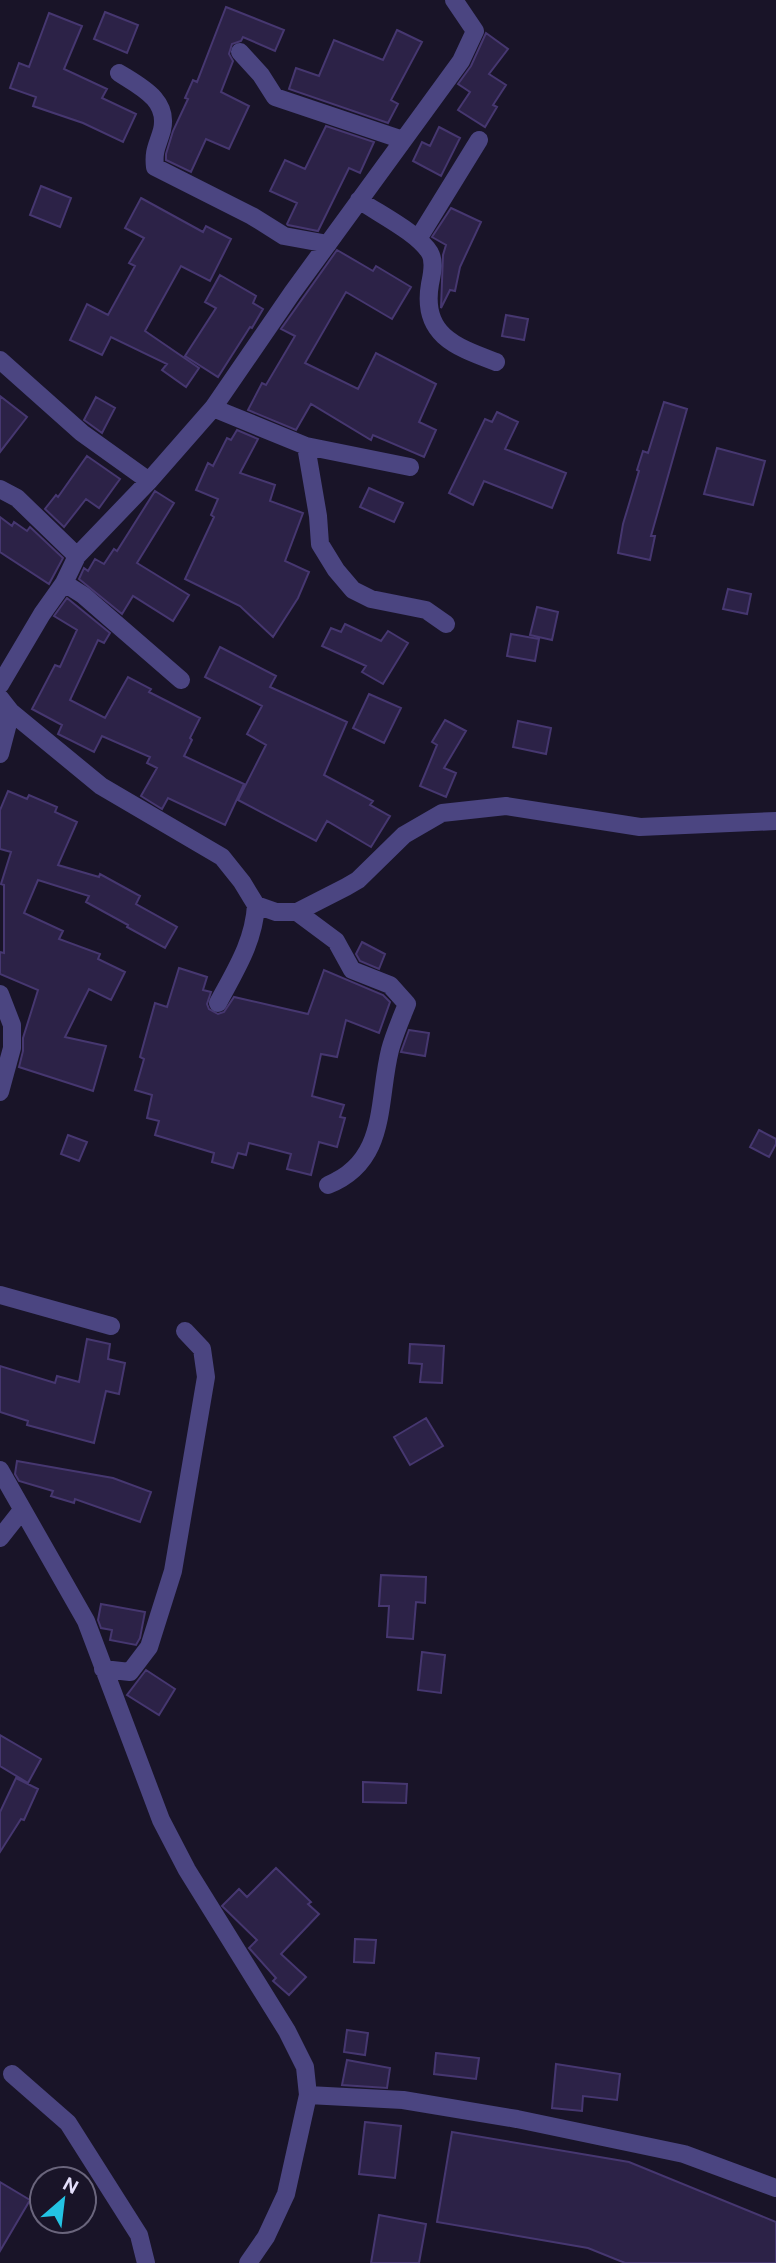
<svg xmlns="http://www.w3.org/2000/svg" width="776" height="2263" font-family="'DM Sans',sans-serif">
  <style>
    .building { fill: #2c2247; stroke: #463770; stroke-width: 2 }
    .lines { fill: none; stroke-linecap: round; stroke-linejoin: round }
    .minor { stroke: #4b4581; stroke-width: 18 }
  </style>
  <rect width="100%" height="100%" fill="#191428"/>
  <path class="building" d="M 226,7 L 284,30 L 275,51 L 243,37 L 241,41 L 232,44 L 229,54 L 233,61 L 221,92 L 249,106 L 229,149 L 206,139 L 191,172 L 166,160 L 166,154 L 173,131 L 188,99 L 185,98 L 193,80 L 197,82 Z
    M 105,12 L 138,25 L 127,53 L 94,39 Z
    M 49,13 L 82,26 L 64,69 L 107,89 L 102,98 L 136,114 L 123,142 L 83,123 L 33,106 L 36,97 L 10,88 L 19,63 L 29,67 Z
    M 397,30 L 422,42 L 391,100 L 398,104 L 388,123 L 289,89 L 296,68 L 319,76 L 334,40 L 383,60 Z
    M 486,33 L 508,49 L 489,74 L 506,85 L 493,105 L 497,107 L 485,127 L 458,110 L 470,92 L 458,84 L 471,66 Z
    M 326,126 L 374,142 L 360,173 L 349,168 L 318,231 L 288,225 L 287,224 L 297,203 L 270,191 L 285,160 L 305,169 Z
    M 439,127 L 460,138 L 441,176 L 413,161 L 422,142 L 430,146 Z
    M 41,186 L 71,198 L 60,227 L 30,215 Z
    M 141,198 L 203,232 L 206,226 L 231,239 L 210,281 L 181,266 L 145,331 L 199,368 L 186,387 L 162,370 L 167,364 L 111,337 L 102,355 L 70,340 L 87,304 L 108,315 L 135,266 L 129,263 L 144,238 L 125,228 Z
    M 451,208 L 481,222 L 460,267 L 455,291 L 450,290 L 441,308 L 443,255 L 446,245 L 432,237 Z
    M 337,250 L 373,271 L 376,266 L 411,287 L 392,319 L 346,292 L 305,363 L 358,389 L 376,353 L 436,384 L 419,422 L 436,430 L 424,457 L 373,435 L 371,440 L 311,404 L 296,430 L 248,410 L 262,383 L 266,385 L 295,336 L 281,329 Z
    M 220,275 L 256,296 L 253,303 L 263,309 L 252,328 L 250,327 L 218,377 L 185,356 L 216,308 L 205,302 Z
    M 506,315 L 528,319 L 524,340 L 502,336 Z
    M 0,396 L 27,417 L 0,452 Z
    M 96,397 L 115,408 L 102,433 L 84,420 Z
    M 664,402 L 687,409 L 651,536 L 655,536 L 650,560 L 618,553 L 623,524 L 639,471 L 637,470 L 643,451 L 648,453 Z
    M 497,412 L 518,422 L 505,449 L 566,473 L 552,508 L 484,481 L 473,505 L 449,493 L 485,419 L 492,422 Z
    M 237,430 L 258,439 L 240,473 L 275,485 L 270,501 L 303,513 L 285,561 L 309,572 L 298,598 L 273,637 L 240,606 L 185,579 L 214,517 L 211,515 L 218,499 L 196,490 L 208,463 L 213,466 L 227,438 L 231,440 Z
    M 717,448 L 765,461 L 753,505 L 704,494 Z
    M 87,456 L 120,479 L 99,508 L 86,499 L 64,527 L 45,509 L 56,495 L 58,497 Z
    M 369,488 L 403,503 L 394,522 L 360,507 Z
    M 155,491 L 174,503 L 137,563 L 189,595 L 173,621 L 133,596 L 122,614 L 79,579 L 84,568 L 88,571 L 95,559 L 104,564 L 114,549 L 117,551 Z
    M 0,517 L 12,526 L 14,522 L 27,531 L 30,527 L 63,558 L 49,584 L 0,552 Z
    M 728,589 L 751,594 L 747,614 L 723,609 Z
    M 67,598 L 110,633 L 104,643 L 98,640 L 70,700 L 105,718 L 128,677 L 151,689 L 149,692 L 200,718 L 190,738 L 192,740 L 184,756 L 244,784 L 225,825 L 168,798 L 162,809 L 141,796 L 157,768 L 147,763 L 150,757 L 102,736 L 94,752 L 58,734 L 62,725 L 32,709 L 55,665 L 60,667 L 77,630 L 54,616 Z
    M 537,607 L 558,612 L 552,640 L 530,635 Z
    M 345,624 L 381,641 L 388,631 L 408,643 L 383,684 L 362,672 L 366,666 L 322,646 L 331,628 L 341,632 Z
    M 511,634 L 539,639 L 535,661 L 507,656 Z
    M 220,647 L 276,676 L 270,687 L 347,722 L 324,775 L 373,801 L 370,805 L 390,816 L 371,847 L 327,821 L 316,841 L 238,800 L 266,745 L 247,734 L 262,706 L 205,677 Z
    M 369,694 L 401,708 L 384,743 L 353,728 Z
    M 445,720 L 466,731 L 444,768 L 456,773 L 446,797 L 420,786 L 437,745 L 432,742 Z
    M 518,721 L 551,728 L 546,754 L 513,747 Z
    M 8,791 L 27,799 L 29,795 L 57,807 L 55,812 L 77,822 L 58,865 L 99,877 L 100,874 L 140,896 L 136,904 L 177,927 L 165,948 L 127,927 L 128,925 L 86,902 L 89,896 L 38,880 L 24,913 L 63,931 L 59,939 L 100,954 L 98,959 L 125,972 L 111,1000 L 89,989 L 65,1037 L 106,1046 L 93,1091 L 19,1067 L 23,1051 L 23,1038 L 38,990 L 0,974 L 0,952 L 4,953 L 4,885 L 1,884 L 11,852 L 0,849 L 0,810 Z
    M 362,942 L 385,954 L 379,969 L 360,961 L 356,954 Z
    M 179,968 L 207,977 L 203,990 L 211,992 L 207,1004 L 209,1009 L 218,1014 L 224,1012 L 234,997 L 308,1014 L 324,970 L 383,995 L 390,1002 L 379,1033 L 346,1020 L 337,1057 L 321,1054 L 312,1096 L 344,1105 L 340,1117 L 345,1118 L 337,1147 L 319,1142 L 311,1175 L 287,1169 L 291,1154 L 249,1143 L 246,1155 L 238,1153 L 233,1168 L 212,1162 L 214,1153 L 155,1135 L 159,1121 L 147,1118 L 152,1095 L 135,1090 L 144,1059 L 140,1057 L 155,1003 L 167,1007 Z
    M 409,1030 L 429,1033 L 425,1056 L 401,1052 Z
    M 759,1130 L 776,1139 L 776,1144 L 769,1157 L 750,1147 Z
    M 68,1135 L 87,1142 L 79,1161 L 61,1154 Z
    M 87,1339 L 110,1344 L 108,1359 L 125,1363 L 119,1394 L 106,1391 L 94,1443 L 27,1425 L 28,1421 L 0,1412 L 0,1366 L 55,1383 L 57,1376 L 79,1382 Z
    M 410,1344 L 444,1346 L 442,1383 L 420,1382 L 422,1364 L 409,1363 Z
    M 426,1418 L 443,1446 L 410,1465 L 394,1437 Z
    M 17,1461 L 113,1478 L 151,1492 L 140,1522 L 75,1499 L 74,1503 L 51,1496 L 53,1491 L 19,1481 L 15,1474 Z
    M 381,1575 L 426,1577 L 425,1603 L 416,1602 L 413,1639 L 387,1637 L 389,1606 L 379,1606 Z
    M 101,1604 L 145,1612 L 140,1638 L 136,1645 L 110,1640 L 112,1630 L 101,1628 L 98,1620 Z
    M 422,1652 L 445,1655 L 441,1693 L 418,1690 Z
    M 146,1670 L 175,1689 L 159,1715 L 127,1695 Z
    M 0,1735 L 41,1759 L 28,1783 L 0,1766 Z
    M 16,1778 L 38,1789 L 24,1820 L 21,1819 L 0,1852 L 0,1812 Z
    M 363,1782 L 407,1784 L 406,1803 L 363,1802 Z
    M 276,1868 L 311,1902 L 308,1904 L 319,1914 L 281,1954 L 306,1977 L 289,1995 L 273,1981 L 276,1978 L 249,1948 L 257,1940 L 222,1906 L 239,1889 L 247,1897 Z
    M 355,1939 L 376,1940 L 374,1963 L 354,1962 Z
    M 347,2030 L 368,2033 L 365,2055 L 344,2052 Z
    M 436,2053 L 479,2058 L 476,2079 L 434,2074 Z
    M 347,2060 L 390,2068 L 387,2088 L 342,2085 Z
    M 556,2064 L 620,2074 L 617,2100 L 583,2096 L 582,2111 L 552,2108 Z
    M 365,2122 L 401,2126 L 395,2178 L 359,2174 Z
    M 452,2132 L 629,2162 L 776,2222 L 776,2263 L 625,2263 L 588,2248 L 437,2222 Z
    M 0,2182 L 30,2200 L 0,2251 Z
    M 379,2215 L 426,2224 L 419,2263 L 371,2263 Z"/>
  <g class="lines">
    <path class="minor" d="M 240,52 L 261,75 L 275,97 L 403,140
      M 119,73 C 141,87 169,100 162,130 C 158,145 153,150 155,167 L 252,216 L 284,236 L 328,244
      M 359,200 C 379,214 418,233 430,253 C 435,262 432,274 430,284 C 421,335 456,347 496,362
      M 418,239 L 479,140
      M 0,360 L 82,433 L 149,481
      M 213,408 L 306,446 L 410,467
      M 306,446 L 318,516 L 320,544 L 336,570 L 353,590 L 371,599 L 426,610 L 446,624
      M 0,489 L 17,498 L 77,556
      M 64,583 L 83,595 L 181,680
      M 0,685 L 42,614 L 64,583 L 77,556 L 149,481 L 213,408 L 292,293 L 461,61 L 475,31 L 454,0
      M 0,698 L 11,712 L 0,754
      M 0,723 L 11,712 L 101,786 L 222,857 L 242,882 L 256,905 L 276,912 L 297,912 L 346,887 L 358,880 L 404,835 L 442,813 L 506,806 L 640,827 L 776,821
      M 297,912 L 336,941 L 352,970 L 390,985 L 407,1004 C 401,1019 394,1035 390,1050 C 377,1102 388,1161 328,1185
      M 0,994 L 12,1025 L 12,1048 L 0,1092
      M 218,1003 C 235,971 254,942 256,905
      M 0,1295 L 111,1326
      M 0,1470 L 86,1621 L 161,1820 L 187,1870 L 287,2031 L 305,2067 L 308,2095 L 286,2194 L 266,2237 L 248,2263
      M 0,1538 L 22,1510
      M 103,1669 L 130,1672 L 149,1647 L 173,1571 L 206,1377 L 202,1349 L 185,1331
      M 12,2074 L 68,2123 L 139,2235 L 146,2263
      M 308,2095 L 403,2100 L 517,2119 L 684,2154 L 776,2188"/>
  </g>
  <g transform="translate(63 2200) rotate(28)"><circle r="33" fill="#191428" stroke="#6a657c" stroke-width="2"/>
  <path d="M0-5L12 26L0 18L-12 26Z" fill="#23c3e3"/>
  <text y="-10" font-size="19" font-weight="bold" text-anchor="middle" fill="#e4dffb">N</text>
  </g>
</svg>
